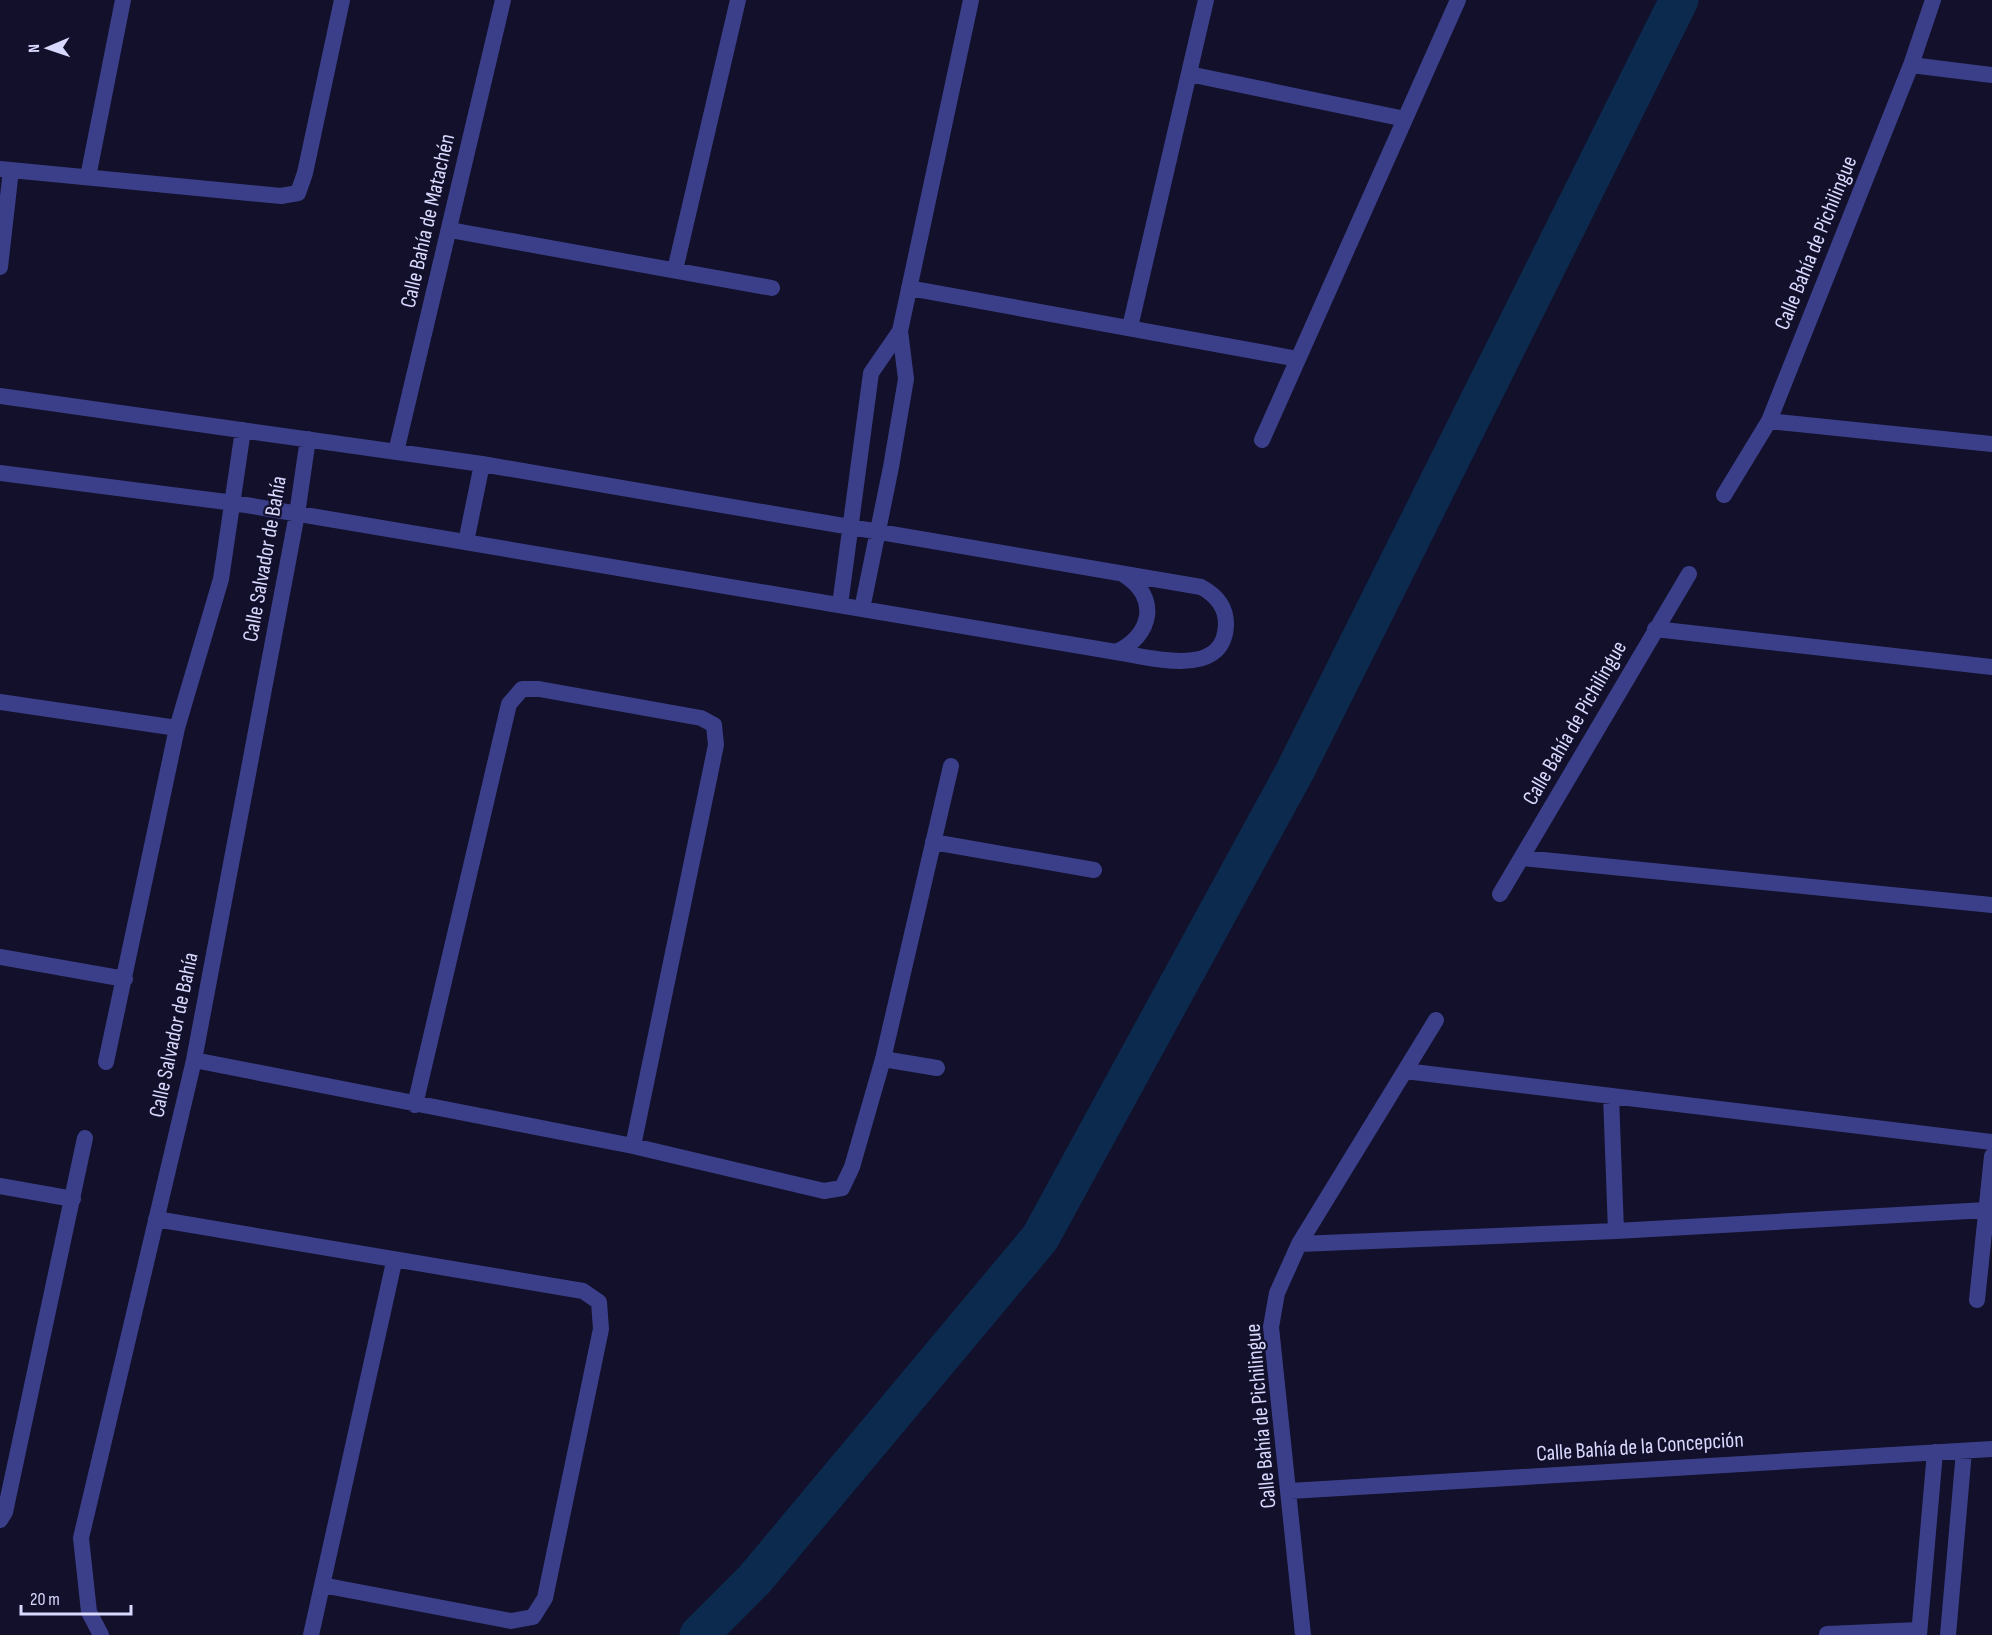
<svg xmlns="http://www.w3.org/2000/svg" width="1992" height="1635" font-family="'Sofia Sans Condensed',sans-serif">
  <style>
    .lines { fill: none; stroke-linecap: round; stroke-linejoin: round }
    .canal { stroke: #0c2a4d; stroke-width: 39 }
    .service { stroke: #3b3f89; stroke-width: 16 }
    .minor { stroke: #3b3f89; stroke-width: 16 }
    .labels { text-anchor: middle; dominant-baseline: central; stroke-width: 4.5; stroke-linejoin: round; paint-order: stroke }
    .street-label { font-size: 22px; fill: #d9d9ff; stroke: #12102a }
  </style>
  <rect width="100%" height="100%" fill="#12102a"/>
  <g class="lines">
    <path class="canal" d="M 699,1635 L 754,1580 L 1040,1238 L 1295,771 L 1679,0"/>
    <path class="service" d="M 1827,1634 L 1919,1630"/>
    <path class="minor" d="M 1911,65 L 1992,75
      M 1189,74 L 1405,119
      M 0,169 L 281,196 L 298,193 L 305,173 L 342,0
      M 88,177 L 123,0
      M 450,230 L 772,288
      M 0,267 L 11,170
      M 675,270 L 738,0
      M 909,288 L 1298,359
      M 1130,327 L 1206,0
      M 0,396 L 482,464 L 1201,587 C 1216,595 1226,606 1226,624 C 1225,680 1150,657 1116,652 L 234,503 L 0,473
      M 1769,421 L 1992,444
      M 1262,440 L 1458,0
      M 396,452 L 503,0
      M 1724,495 L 1769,421 L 1911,65 L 1933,0
      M 466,542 L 482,464
      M 840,605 L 871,373 L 900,331
      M 862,609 L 891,467 L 906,379 L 900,331 L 971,0
      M 1655,629 L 1992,667
      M 1116,652 C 1152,636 1160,597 1124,575
      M 0,702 L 177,728
      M 933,842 L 1094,870
      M 1523,858 L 1992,905
      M 1500,894 L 1689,574
      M 0,957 L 125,979
      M 883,1059 L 937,1068
      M 194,1060 L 633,1146 L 824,1191 L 842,1188 L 852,1167 L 883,1059 L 951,766
      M 106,1062 L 177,728 L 221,579 L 243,430
      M 1405,1071 L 1992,1142
      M 1611,1096 L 1616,1231
      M 415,1105 L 509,704 L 522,689 L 539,689 L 701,718 L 714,725 L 716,745 L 633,1146
      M 0,1186 L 73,1199
      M 156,1219 L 583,1291 L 599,1302 L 601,1329 L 545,1598 L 533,1617 L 511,1621 L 322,1585
      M 1299,1244 L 1616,1231 L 1986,1210
      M 1977,1300 L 1992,1156
      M 1290,1491 L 1992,1449
      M 0,1520 L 5,1512 L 85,1138
      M 101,1635 L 89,1612 L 81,1538 L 194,1060 L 297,514 L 308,439
      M 311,1635 L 394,1262
      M 1303,1635 L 1271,1327 L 1277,1293 L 1299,1244 L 1436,1020
      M 1919,1635 L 1935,1452
      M 1948,1635 L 1964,1451"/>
  </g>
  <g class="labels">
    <g class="street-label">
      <text transform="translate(428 221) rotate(-77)">Calle Bahía de Matachén</text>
      <text transform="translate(1816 243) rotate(-68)">Calle Bahía de Pichilingue</text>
      <text transform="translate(265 559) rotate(-80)">Calle Salvador de Bahía</text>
      <text transform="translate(1575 723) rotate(-60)">Calle Bahía de Pichilingue</text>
      <text transform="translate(174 1035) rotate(-78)">Calle Salvador de Bahía</text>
      <text transform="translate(1261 1416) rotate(-95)">Calle Bahía de Pichilingue</text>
      <text transform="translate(1640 1447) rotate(-4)">Calle Bahía de la Concepción</text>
    </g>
  </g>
  <g transform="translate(48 48) rotate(268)" stroke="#12102a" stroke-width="4.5" paint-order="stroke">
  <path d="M0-4.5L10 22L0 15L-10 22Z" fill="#d9d9ff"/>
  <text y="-9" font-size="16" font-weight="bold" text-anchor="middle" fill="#d9d9ff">N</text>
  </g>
  <path d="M21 1605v9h110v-9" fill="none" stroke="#d9d9ff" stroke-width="3"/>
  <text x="30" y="1605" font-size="18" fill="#d9d9ff" stroke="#12102a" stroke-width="4.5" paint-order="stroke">20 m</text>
</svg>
